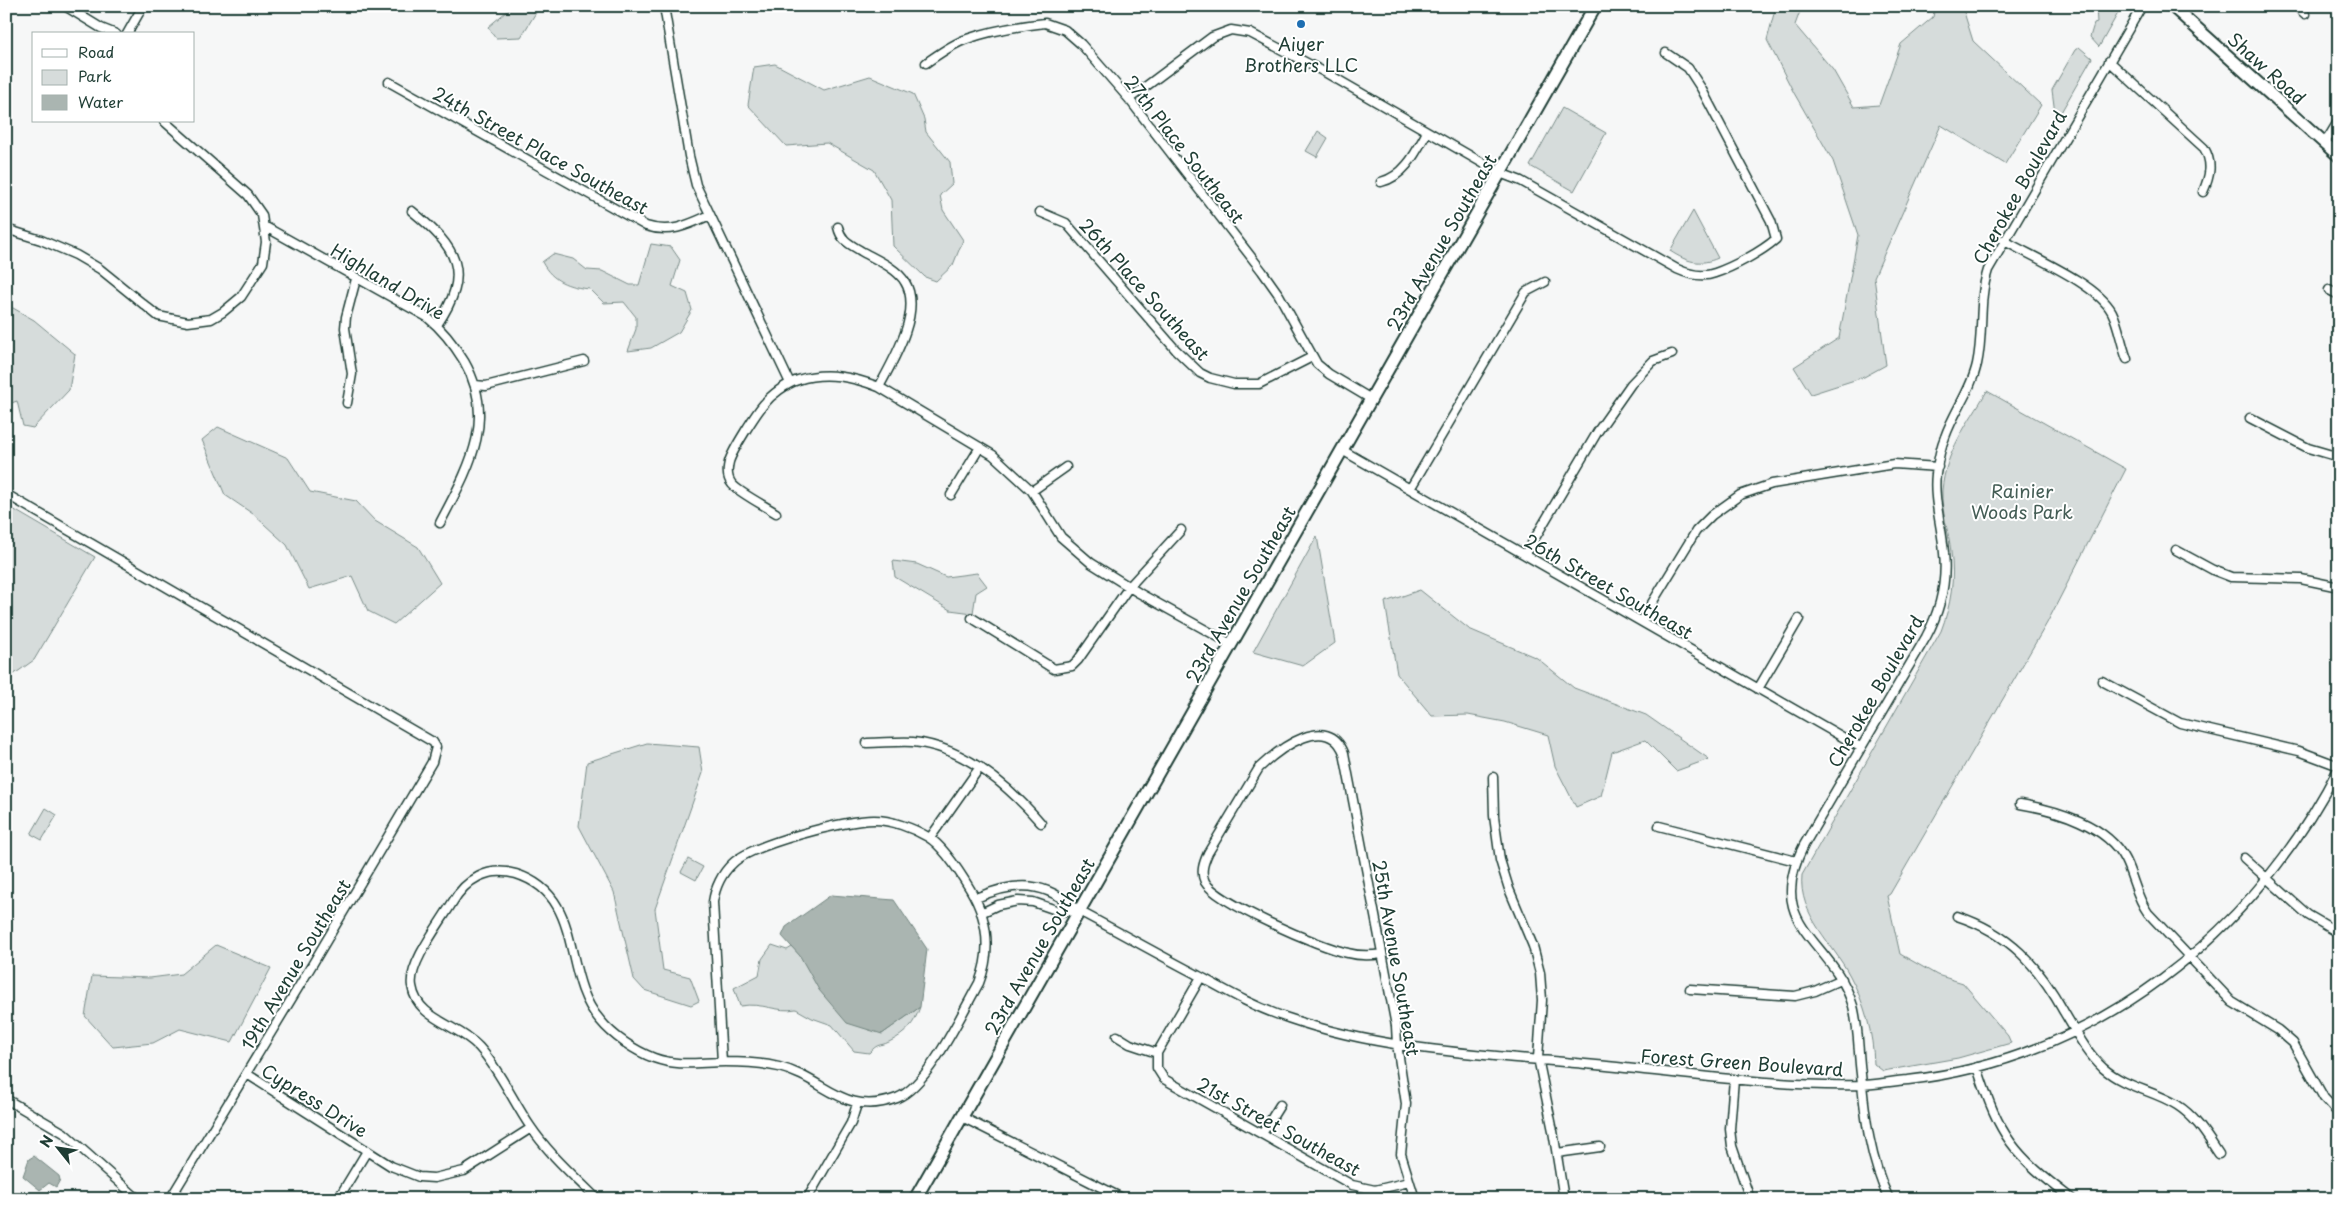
<svg xmlns="http://www.w3.org/2000/svg" width="2345" height="1205" font-family="'Playpen Sans',sans-serif">
  <style>
    .green { fill: #d6dcdb; stroke: #7a8c88 }
    .water { fill: #aab5b1; stroke: #72857f }
    .lines { fill: none; stroke-linecap: round; stroke-linejoin: round }
    .street-casing { stroke: #1f3d34; stroke-width: 11 }
    .secondary-casing { stroke: #1f3d34; stroke-width: 15 }
    .street { stroke: #fff; stroke-width: 8 }
    .secondary { stroke: #fff; stroke-width: 11 }
    .poi-dot { fill: #1f6fb2; stroke: #fff; stroke-width: 2 }
    .labels { text-anchor: middle; dominant-baseline: central; stroke-width: 4; stroke-linejoin: round; paint-order: stroke }
    .poi-label { font-size: 18px; fill: #1f3d34; stroke: #fff }
    .street-label { font-size: 18px; fill: #1f3d34; stroke: #fff }
    .park-label { font-size: 18px; fill: #445d55; stroke: #fff }
  </style>
  <rect width="100%" height="100%" fill="#f6f7f7"/>
  <filter id="ink" filterUnits="userSpaceOnUse"><feTurbulence type="fractalNoise" baseFrequency=".02" numOctaves="2"/><feDisplacementMap in="SourceGraphic" scale="10" xChannelSelector="R" yChannelSelector="G"/><feConvolveMatrix kernelMatrix="1 2 1 2 8 2 1 2 1" color-interpolation-filters="sRGB"/></filter>
  <g filter="url(#ink)">
    <path class="green" d="M 513,6 L 540,6 L 521,37 L 496,38 L 488,27 Z
      M 1776,6 L 1802,6 L 1795,25 L 1833,70 L 1854,107 L 1879,105 L 1901,44 L 1933,17 L 1935,6 L 1965,6 L 1963,9 L 1973,41 L 2041,105 L 2005,164 L 1941,125 L 1874,277 L 1886,365 L 1864,377 L 1811,394 L 1794,367 L 1839,338 L 1858,235 L 1833,161 L 1794,93 L 1767,40 Z
      M 2096,6 L 2122,6 L 2099,47 L 2090,37 L 2094,24 L 2097,23 Z
      M 2079,47 L 2092,58 L 2056,121 L 2052,90 L 2075,50 Z
      M 775,64 L 824,90 L 870,76 L 913,94 L 924,119 L 926,132 L 950,162 L 952,184 L 940,195 L 943,210 L 963,240 L 953,265 L 936,281 L 925,277 L 893,246 L 891,200 L 874,170 L 827,143 L 786,146 L 748,105 L 754,67 Z
      M 1562,108 L 1606,133 L 1574,191 L 1530,166 Z
      M 1318,131 L 1328,138 L 1317,157 L 1306,151 Z
      M 1693,211 L 1718,258 C 1700,266 1687,262 1670,251 Z
      M 651,244 L 671,247 L 680,260 L 672,286 L 687,293 L 692,310 L 679,332 L 651,348 L 628,351 L 636,329 L 636,317 L 624,302 L 604,303 L 590,289 C 568,287 552,281 542,262 L 553,254 L 573,259 L 587,270 L 602,271 L 630,285 L 639,285 Z
      M 6,304 L 34,320 L 75,354 L 69,390 L 33,428 L 23,426 L 17,401 L 6,405 Z
      M 1987,391 L 2126,469 L 2047,623 L 1890,894 L 1887,896 L 1900,954 L 1937,975 L 1963,983 L 2008,1036 L 2011,1043 L 1958,1058 L 1883,1071 L 1874,1064 C 1873,1033 1865,1004 1850,976 C 1833,943 1798,915 1802,875 L 1941,631 C 1951,605 1955,579 1951,552 C 1949,532 1941,511 1942,491 C 1945,452 1968,423 1987,391 Z
      M 218,427 L 288,458 L 310,492 L 356,501 L 375,521 L 418,547 L 440,583 L 394,624 L 368,611 L 352,576 L 309,589 L 287,545 L 253,514 L 225,495 L 202,440 Z
      M 6,505 L 95,557 L 34,660 L 6,680 Z
      M 1317,536 L 1335,643 L 1303,666 L 1253,652 Z
      M 893,561 L 917,564 L 946,577 L 977,573 L 987,586 L 976,593 L 973,613 L 950,610 L 895,577 Z
      M 1420,590 L 1469,629 L 1537,658 L 1574,688 L 1646,715 L 1709,759 L 1676,771 L 1645,740 L 1612,752 L 1601,796 L 1576,807 L 1555,766 L 1548,735 L 1505,722 L 1468,715 L 1432,716 L 1397,674 L 1385,602 Z
      M 647,743 L 699,747 L 703,773 L 655,909 L 663,970 L 690,977 L 699,1001 L 691,1005 L 644,990 L 634,979 L 614,892 L 579,826 L 587,762 Z
      M 46,808 L 57,815 L 42,840 L 31,834 Z
      M 688,859 L 703,867 L 696,880 L 681,872 Z
      M 216,945 L 271,968 L 232,1042 L 180,1029 L 153,1043 L 113,1047 L 85,1016 L 92,976 L 150,978 L 181,974 Z
      M 772,945 L 787,950 L 792,947 L 882,1034 L 920,1007 C 914,1024 907,1033 889,1042 C 879,1047 879,1042 869,1053 L 854,1051 L 832,1025 L 812,1018 L 796,1009 C 777,1013 763,1002 740,1006 L 734,988 L 759,975 L 762,959 Z"/>
    <path class="water" d="M 831,895 L 894,900 L 927,949 L 920,1007 L 882,1034 L 847,1023 L 819,990 L 800,956 L 782,936 L 786,927 Z
      M 34,1156 L 59,1176 L 60,1180 L 56,1187 L 49,1183 L 40,1190 L 23,1176 L 29,1159 Z"/>
    <g class="lines">
      <defs>
        <path id="street" d="M 65,6 L 101,28 L 116,34
          M 664,6 L 689,156 L 696,185 L 790,383
          M 2296,6 L 2305,14
          M 127,34 L 143,6
          M 2109,61 L 2204,148 C 2213,163 2210,176 2203,192
          M 926,63 C 939,54 952,44 967,39 C 992,30 1019,26 1045,23 L 1065,30 L 1081,44 L 1129,99 L 1262,271 L 1279,295 L 1317,364 L 1329,374 L 1371,399
          M 389,82 L 646,226 C 670,234 688,225 710,215
          M 1129,99 L 1212,37 L 1231,30 L 1250,33 L 1328,74 L 1500,173 L 1521,181 L 1677,269 C 1688,274 1702,278 1715,273 C 1733,267 1761,252 1776,239 L 1771,221 L 1701,88 L 1688,68 L 1666,53
          M 2325,143 L 2339,120
          M 1381,182 C 1405,176 1416,152 1427,132
          M 412,211 C 457,248 473,272 437,325
          M 1040,212 L 1066,223 L 1176,350 L 1200,373 L 1210,378 L 1234,384 L 1259,384 L 1312,357
          M 264,226 L 427,317 C 443,330 453,343 464,361 C 498,420 468,469 440,523
          M 838,227 C 841,241 850,244 861,251 C 875,259 897,268 905,282 C 923,311 893,361 879,387
          M 6,229 L 41,240 L 76,255 L 100,269 L 158,316 L 188,322 L 211,319 L 223,312 L 241,297 L 263,263 L 266,242 L 262,215 L 248,195 L 164,121
          M 2003,240 C 2032,257 2096,283 2112,312 C 2119,326 2121,344 2127,359
          M 2329,290 L 2339,295
          M 475,385 L 486,386 L 584,361
          M 347,403 L 352,374 L 345,328 L 346,317 L 356,279
          M 2250,418 L 2308,448 L 2339,457
          M 1342,450 L 1860,747
          M 1410,489 L 1526,292 L 1545,282
          M 1032,491 L 1066,467
          M 6,494 L 433,742 L 436,747 L 432,762 L 312,965 L 170,1199
          M 951,495 L 980,447
          M 776,513 C 767,507 738,492 732,484 C 727,478 727,470 729,462 C 732,451 756,413 764,404 C 772,394 786,384 798,380 C 826,371 853,377 879,387 L 993,455 L 1032,491 L 1061,537 L 1091,563 L 1139,593 L 1231,644
          M 2176,550 L 2213,570 L 2231,577 L 2301,579 L 2339,587
          M 1525,555 L 1598,431 L 1631,384 L 1653,361 L 1672,354
          M 972,618 L 1054,669 L 1072,666 L 1078,660 L 1129,587 L 1181,530
          M 1641,621 L 1696,531 L 1712,515 L 1740,495 L 1772,484 L 1894,464 L 1938,467
          M 2102,681 L 2180,723 L 2299,751 L 2339,766
          M 1758,689 L 1799,619
          M 867,743 C 882,743 898,741 913,742 C 965,747 1008,785 1041,823
          M 1493,777 L 1494,816 L 1500,860 L 1509,889 L 1533,946 L 1540,973 L 1542,1000 L 1538,1058 L 1553,1131 L 1564,1199
          M 2020,804 C 2056,810 2108,825 2125,860 C 2134,878 2136,897 2148,913 L 2232,1002 L 2278,1030 L 2293,1043 L 2324,1098 L 2339,1114
          M 1659,826 L 1796,861
          M 930,838 L 980,767
          M 2244,858 L 2308,915 L 2339,933
          M 976,898 C 1017,880 1045,881 1079,911 C 1117,931 1154,952 1192,972 C 1223,989 1253,1007 1288,1018 C 1386,1052 1494,1055 1596,1065 C 1683,1073 1771,1087 1859,1085 C 1875,1085 1892,1081 1908,1080 C 2098,1058 2254,934 2339,767
          M 981,913 L 998,905 L 1018,901 L 1033,902 L 1059,911 L 1079,911
          M 1957,916 C 2009,933 2038,965 2064,1012 C 2076,1032 2086,1052 2103,1068 C 2126,1088 2153,1090 2177,1105 C 2196,1117 2207,1136 2219,1154
          M 1382,954 C 1370,956 1359,956 1348,953 C 1322,948 1217,903 1205,882 C 1200,872 1204,862 1208,853 L 1259,768 C 1280,748 1328,712 1344,753 L 1396,1026 L 1397,1044 L 1406,1104 L 1401,1154 L 1415,1199
          M 1201,977 L 1157,1053 L 1157,1068 L 1164,1079 L 1352,1185 L 1375,1190 L 1409,1182
          M 1690,989 L 1795,996 L 1815,991 L 1842,979
          M 1117,1036 L 1130,1044 L 1157,1053
          M 1977,1067 C 2000,1138 2013,1154 2072,1199
          M 247,1074 L 391,1166 L 419,1177 L 434,1178 L 464,1171 L 531,1128
          M 1734,1079 L 1730,1129 L 1732,1146 L 1750,1199
          M 6,1099 L 64,1133 L 138,1199
          M 962,1117 L 1124,1199
          M 1262,1134 L 1280,1105
          M 1557,1153 L 1600,1147
          M 338,1199 L 367,1151
          M 597,1199 C 573,1175 548,1153 530,1126 C 513,1101 499,1069 479,1047 C 458,1024 417,1020 412,986 C 408,964 441,922 452,903 C 466,879 488,866 516,874 C 586,896 560,975 600,1020 C 613,1036 635,1051 654,1058 C 679,1067 699,1062 725,1062 C 743,1062 762,1063 779,1067 C 825,1078 843,1118 897,1098 C 928,1086 962,1013 979,983 C 992,950 988,919 970,889 C 961,874 943,846 928,837 C 913,828 891,820 874,820 C 845,820 753,844 733,863 C 722,873 715,888 713,902 L 722,1062
          M 807,1199 L 851,1123 L 857,1104
          M 1889,1199 C 1870,1160 1865,1117 1861,1074 C 1858,1051 1859,1029 1853,1006 C 1833,938 1762,928 1804,845 L 1926,637 C 1940,611 1947,582 1944,553 C 1942,526 1933,500 1936,474 C 1938,461 1940,448 1945,437 C 1954,411 1971,391 1977,364 C 1984,333 1978,301 1988,270 L 2142,6"/>
        <path id="secondary" d="M 2172,6 L 2339,156
          M 915,1199 L 1595,6"/>
      </defs>
      <use href="#street" class="street-casing"/>
      <use href="#secondary" class="secondary-casing"/>
      <use href="#street" class="street"/>
      <use href="#secondary" class="secondary"/>
    </g>
  </g>
  <circle class="poi-dot" cx="1301" cy="24" r="5"/>
  <g class="labels">
    <g class="poi-label">
      <text x="1301" y="43">Aiyer<tspan x="1301" dy="21">Brothers LLC</tspan></text>
    </g>
    <g class="street-label">
      <text transform="translate(2267 68) rotate(42)">Shaw Road</text>
      <text transform="translate(1185 149) rotate(52)">27th Place Southeast</text>
      <text transform="translate(541 150) rotate(29)">24th Street Place Southeast</text>
      <text transform="translate(2019 187) rotate(-61)">Cherokee Boulevard</text>
      <text transform="translate(1441 242) rotate(-60)">23rd Avenue Southeast</text>
      <text transform="translate(388 281) rotate(31)">Highland Drive</text>
      <text transform="translate(1145 289) rotate(48)">26th Place Southeast</text>
      <text transform="translate(1609 586) rotate(30)">26th Street Southeast</text>
      <text transform="translate(1240 594) rotate(-60)">23rd Avenue Southeast</text>
      <text transform="translate(1875 691) rotate(-60)">Cherokee Boulevard</text>
      <text transform="translate(1039 946) rotate(-60)">23rd Avenue Southeast</text>
      <text transform="translate(1397 958) rotate(80)">25th Avenue Southeast</text>
      <text transform="translate(295 964) rotate(-59)">19th Avenue Southeast</text>
      <text transform="translate(1742 1062) rotate(4)">Forest Green Boulevard</text>
      <text transform="translate(315 1100) rotate(32)">Cypress Drive</text>
      <text transform="translate(1279 1126) rotate(29)">21st Street Southeast</text>
    </g>
    <g class="park-label">
      <text x="2022" y="490">Rainier<tspan x="2022" dy="21">Woods Park</tspan></text>
    </g>
  </g>
  <rect width="2345" height="1205" fill="none" stroke="#fff" stroke-width="25"/>
  <rect x="12" y="12" width="2320" height="1180" fill="none" stroke="#1f3d34" stroke-width="2" filter="url(#ink)"/>
  <rect x="32" y="32" width="162" height="90" fill="#ffffff" stroke="#a5b1ae"/>
  <rect x="42" y="49" width="25" height="8" fill="#ffffff" stroke="#a5b1ae"/>
  <text x="78" y="58" font-size="15" fill="#1f3d34">Road</text>
  <rect x="42" y="70" width="25" height="15" fill="#d6dcdb" stroke="#a5b1ae"/>
  <text x="78" y="82" font-size="15" fill="#1f3d34">Park</text>
  <rect x="42" y="95" width="25" height="15" fill="#aab5b1" stroke="#a5b1ae"/>
  <text x="78" y="108" font-size="15" fill="#1f3d34">Water</text>
  <g transform="translate(58 1148) rotate(300)" stroke="#ffffff" stroke-width="4" paint-order="stroke">
  <path d="M0-4L9 19L0 12L-9 19Z" fill="#1f3d34"/>
  <text y="-8" font-size="14" font-weight="bold" text-anchor="middle" fill="#1f3d34">N</text>
  </g>
</svg>
